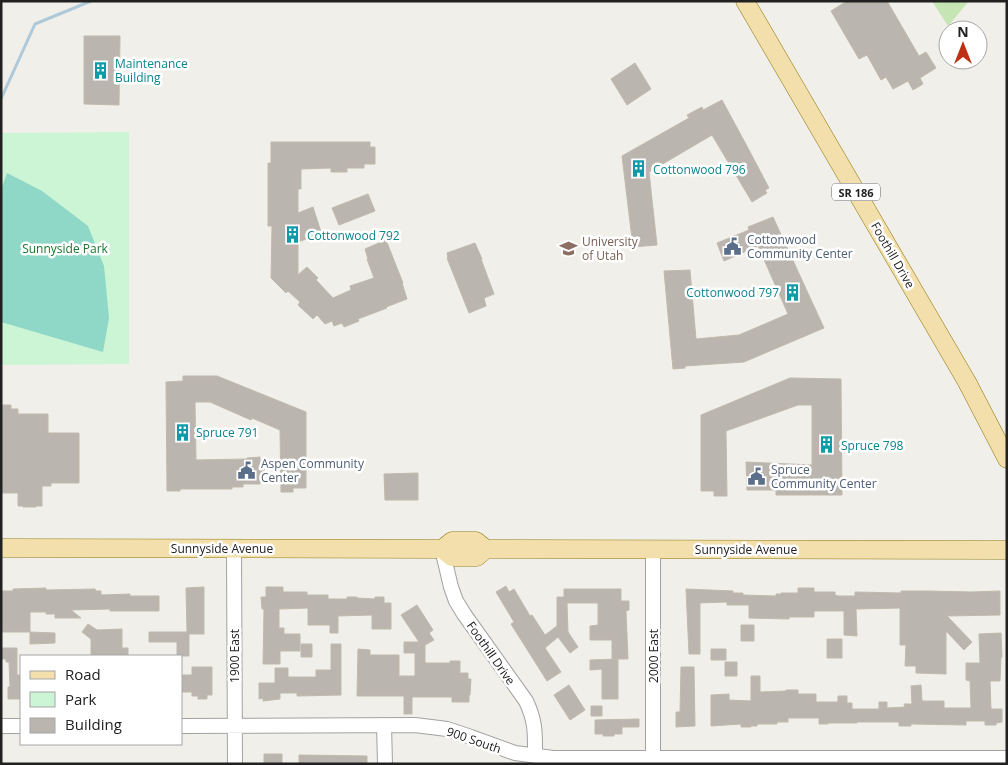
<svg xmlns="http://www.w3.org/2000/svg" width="1008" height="765" font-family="'Open Sans',sans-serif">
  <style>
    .grass { fill: #c5e5b4 }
    .park { fill: #cbf5d5 }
    .pitch { fill: #8fd7c6 }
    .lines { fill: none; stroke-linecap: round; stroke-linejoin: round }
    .stream { stroke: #aec9d9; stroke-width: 3 }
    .building { fill: #bab5af; stroke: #c1b9ac }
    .minor-casing { stroke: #a2a2a2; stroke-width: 16 }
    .major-casing { stroke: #8f790f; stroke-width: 19 }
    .minor { stroke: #fff; stroke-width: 14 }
    .major { stroke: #f3dfab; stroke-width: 18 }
    .labels { text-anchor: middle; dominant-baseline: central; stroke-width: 5; stroke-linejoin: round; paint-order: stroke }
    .shield { fill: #fff; stroke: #646464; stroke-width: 1 }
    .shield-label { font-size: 11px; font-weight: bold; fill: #212121 }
    .culture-label { font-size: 12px; fill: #0d838f; stroke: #fff; text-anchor: start }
    .service-label { font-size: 12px; fill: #4e5e75; stroke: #fff; text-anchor: start }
    .education-label { font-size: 12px; fill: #785e54; stroke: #fff; text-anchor: start }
    .park-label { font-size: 12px; fill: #17772e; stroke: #fff }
    .street-label { font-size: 12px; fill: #212121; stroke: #fff }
  </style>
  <rect width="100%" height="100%" fill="#f0efe9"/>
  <path class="grass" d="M 932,1 L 969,1 L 948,26 Z"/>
  <path class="park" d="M 129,132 L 129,364 L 1,365 L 1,133 Z"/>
  <path class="pitch" d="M 7,173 L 42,191 L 88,226 L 104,266 L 109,318 L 103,352 L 1,322 L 1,190 Z"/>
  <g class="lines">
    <path class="stream" d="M 1,99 L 35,24 L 91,1"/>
  </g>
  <path class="building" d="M 847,1 L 887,1 L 919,56 L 926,52 L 936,68 L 920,78 L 923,84 L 913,90 L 908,81 L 893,89 L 886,77 L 881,80 L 867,55 L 859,59 L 831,11 Z
    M 84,36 L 120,36 L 119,105 L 84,104 Z
    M 635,63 L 651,89 L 627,105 L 611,79 Z
    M 722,100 L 749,150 L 769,188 L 765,190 L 767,193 L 752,202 L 712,135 L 649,172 L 657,245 L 633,247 L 622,156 L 689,118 L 687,115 L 702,107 L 703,110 Z
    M 271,142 L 370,142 L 370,147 L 375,147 L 375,164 L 364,164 L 364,168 L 347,168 L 347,172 L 331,172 L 331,168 L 301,169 L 301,189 L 298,189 L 298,213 L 313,207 L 321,232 L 306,238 L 306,239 L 298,242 L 298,275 L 307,267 L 318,278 L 316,280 L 333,298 L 351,290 L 350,286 L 374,278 L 367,259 L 368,259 L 365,249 L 386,240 L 403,283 L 402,283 L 407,299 L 386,307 L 387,308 L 358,319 L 359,321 L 344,327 L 342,323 L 334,326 L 332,321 L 325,324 L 317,315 L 313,319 L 298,305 L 300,302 L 288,291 L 286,293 L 271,278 L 272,226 L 268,226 L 268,163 L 271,163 Z
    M 368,194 L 375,211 L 339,225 L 332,208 Z
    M 773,217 L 824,328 L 744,362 L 685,366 L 685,368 L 673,369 L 664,271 L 690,270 L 696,339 L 739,335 L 788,314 L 758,246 L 724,261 L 717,243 L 749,230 L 748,227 Z
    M 475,243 L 482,259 L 481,259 L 494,294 L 484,298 L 486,306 L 469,313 L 447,258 L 448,258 L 447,253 Z
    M 183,376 L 217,376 L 306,412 L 306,488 L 293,488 L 293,492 L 281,492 L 280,430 L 252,418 L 251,420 L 210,402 L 195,402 L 196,460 L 247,459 L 247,458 L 260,457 L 260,468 L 264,468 L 264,478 L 260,478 L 260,484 L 243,484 L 243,487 L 232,487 L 232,489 L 180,489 L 180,491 L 167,491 L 166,382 L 183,381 Z
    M 790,378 L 841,379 L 842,495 L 776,495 L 776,490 L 747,490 L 746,462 L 812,465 L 812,405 L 798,405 L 726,431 L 727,496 L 714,496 L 714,491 L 701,491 L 701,415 Z
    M 1,405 L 11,405 L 11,409 L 18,409 L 18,414 L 48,414 L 48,433 L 79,433 L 79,483 L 51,483 L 51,486 L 42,486 L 42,506 L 36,506 L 36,507 L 23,507 L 23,506 L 18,506 L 18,493 L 1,493 Z
    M 418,473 L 418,500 L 385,500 L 384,474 Z
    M 506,586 L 509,592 L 514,589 L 530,616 L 532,615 L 545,635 L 557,626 L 557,597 L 564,597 L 564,589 L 621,589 L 621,601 L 629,601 L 629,610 L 626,611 L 628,659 L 612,659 L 612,640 L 590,640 L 590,626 L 598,625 L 598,603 L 567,603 L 568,632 L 578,647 L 570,653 L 558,637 L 545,648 L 561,672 L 547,681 L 511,624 L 514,622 L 496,592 Z
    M 204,587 L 204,634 L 189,634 L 189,656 L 177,656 L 177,642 L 149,642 L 149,632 L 187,632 L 186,588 Z
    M 266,587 L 283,587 L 283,592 L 307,592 L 307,595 L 328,595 L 328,599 L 347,599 L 347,597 L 357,597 L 357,598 L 375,599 L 375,597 L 384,597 L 384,603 L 391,603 L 391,629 L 372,629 L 372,615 L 338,616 L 338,633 L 330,633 L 330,625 L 308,625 L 308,608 L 279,609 L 279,628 L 284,628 L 284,634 L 300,634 L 300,651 L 280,651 L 280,664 L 263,664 L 264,609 L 262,609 L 261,597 L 266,597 Z
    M 46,588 L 46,590 L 95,589 L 96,591 L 101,591 L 101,595 L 130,594 L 130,596 L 159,596 L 159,611 L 110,611 L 110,609 L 71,610 L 81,618 L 55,618 L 55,614 L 46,614 L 46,612 L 30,612 L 30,632 L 1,632 L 1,591 L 13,591 L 13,589 Z
    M 798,588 L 814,588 L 814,592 L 835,592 L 835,595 L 838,596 L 855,596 L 855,592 L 901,593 L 901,591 L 927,591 L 971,592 L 1000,591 L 1000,615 L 947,616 L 972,642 L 964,650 L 946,631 L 946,674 L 916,673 L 916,666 L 905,666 L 906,645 L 900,645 L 900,608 L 856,609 L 857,636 L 844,635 L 844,611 L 814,611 L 814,617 L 789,617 L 789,619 L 749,618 L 749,605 L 727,605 L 727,602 L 700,603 L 700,654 L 689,654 L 686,589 L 733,591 L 733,593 L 743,593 L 743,595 L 776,596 L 776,594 L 781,594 L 781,593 L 798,593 Z
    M 417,605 L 433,630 L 429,633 L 434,640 L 425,645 L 425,663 L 450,663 L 450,661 L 460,661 L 460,673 L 468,673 L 468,679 L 471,679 L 470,695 L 469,695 L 469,702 L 452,702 L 452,697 L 412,697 L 412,714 L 404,714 L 404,696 L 357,696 L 358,649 L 370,650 L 370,655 L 399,655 L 399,676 L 415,676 L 415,653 L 404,653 L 404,642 L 419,642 L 401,615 Z
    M 88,624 L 97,630 L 122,629 L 122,648 L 128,648 L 128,656 L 91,656 L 91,639 L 82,632 Z
    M 741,625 L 754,625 L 754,641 L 741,641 Z
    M 30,632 L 55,633 L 55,643 L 30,644 Z
    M 1001,633 L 1002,657 L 1001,657 L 1000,681 L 990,681 L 991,709 L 1002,709 L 1002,722 L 996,723 L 996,725 L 985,725 L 985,721 L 966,721 L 966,725 L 911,724 L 911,726 L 899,726 L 899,722 L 857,722 L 857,723 L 828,723 L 828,724 L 819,724 L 819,718 L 788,718 L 788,722 L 777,722 L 777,724 L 757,724 L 757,726 L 751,726 L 751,727 L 741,727 L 741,724 L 711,726 L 711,695 L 729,694 L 729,700 L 751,701 L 751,676 L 760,676 L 760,692 L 786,691 L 786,690 L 798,690 L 798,694 L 816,694 L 816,702 L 838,702 L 838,696 L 847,696 L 847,703 L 852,703 L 852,709 L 879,709 L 879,702 L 887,702 L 887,708 L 905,707 L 904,704 L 912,704 L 911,686 L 921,685 L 922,701 L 944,701 L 944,708 L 971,708 L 970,681 L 966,680 L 966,663 L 980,663 L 979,634 Z
    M 827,639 L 842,639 L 842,658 L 827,658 Z
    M 301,644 L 312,644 L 312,657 L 301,657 Z
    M 331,644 L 341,644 L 341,695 L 297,696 L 297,693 L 280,693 L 280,699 L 263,701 L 263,698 L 259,699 L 259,683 L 275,683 L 275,668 L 288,668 L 288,677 L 316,677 L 316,670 L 331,670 Z
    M 1,648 L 17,648 L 17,675 L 21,675 L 21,699 L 8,699 L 8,687 L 10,687 L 9,662 L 6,662 L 6,659 L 1,659 Z
    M 711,649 L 726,649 L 726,660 L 711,660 Z
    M 618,659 L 618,699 L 602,699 L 602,669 L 590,670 L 590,660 Z
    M 725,662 L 737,662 L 737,676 L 725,676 Z
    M 192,667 L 212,667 L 212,695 L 207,695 L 207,699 L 198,699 L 198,696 L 192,696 L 192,692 L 181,692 L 181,675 L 192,675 Z
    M 681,667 L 694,667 L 695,726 L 676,727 L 676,712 L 680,712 Z
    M 569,685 L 585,710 L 570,720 L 554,695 Z
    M 591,706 L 602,706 L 602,716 L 591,716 Z
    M 639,719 L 639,727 L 622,727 L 622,734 L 614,734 L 614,736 L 603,736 L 603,734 L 595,734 L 595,720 Z
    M 264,754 L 282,754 L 282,764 L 264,764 Z
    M 299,755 L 367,756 L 367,764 L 299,764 Z"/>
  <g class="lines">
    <defs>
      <path id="minor" d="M 234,548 L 235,764
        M 442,549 L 451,587 L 456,601 L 464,614 L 526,701 C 536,722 535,734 535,756
        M 384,725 L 385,764
        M 1,726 L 21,726
        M 181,726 L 415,725 L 447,729 L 471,737 L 515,753 L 553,758 L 1007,758
        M 653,764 L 653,549"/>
      <path id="major" d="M 745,1 L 967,382 L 1007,459
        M 1,548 L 442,549 L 452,541 L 476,541 L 486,549 L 1007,550
        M 442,549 L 452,557 L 477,557 L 486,549"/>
    </defs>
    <use href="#minor" class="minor-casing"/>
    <use href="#major" class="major-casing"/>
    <use href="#minor" class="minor"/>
    <use href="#major" class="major"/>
  </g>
  <defs>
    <symbol id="building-bare" viewBox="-9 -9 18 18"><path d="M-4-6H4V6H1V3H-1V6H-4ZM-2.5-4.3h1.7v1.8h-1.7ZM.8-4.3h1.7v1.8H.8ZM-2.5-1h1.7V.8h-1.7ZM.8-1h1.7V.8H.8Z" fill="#0f9aa8" stroke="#fff" stroke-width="2.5" paint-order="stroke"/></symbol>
    <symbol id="civic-bare" viewBox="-9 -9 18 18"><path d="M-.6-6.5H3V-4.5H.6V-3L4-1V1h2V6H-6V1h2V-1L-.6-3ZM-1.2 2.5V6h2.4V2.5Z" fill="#5c6f8a" stroke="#fff" stroke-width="2.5" paint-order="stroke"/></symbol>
    <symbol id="university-bare" viewBox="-9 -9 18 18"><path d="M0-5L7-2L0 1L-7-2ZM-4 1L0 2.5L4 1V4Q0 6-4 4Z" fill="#8d6e63" stroke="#fff" stroke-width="2.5" paint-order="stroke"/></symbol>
  </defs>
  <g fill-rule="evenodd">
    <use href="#building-bare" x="88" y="58" width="25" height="25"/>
    <use href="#building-bare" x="626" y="156" width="25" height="25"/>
    <use href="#building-bare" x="280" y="222" width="25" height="25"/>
    <use href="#civic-bare" x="720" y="234" width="25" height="25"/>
    <use href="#university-bare" x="556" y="236" width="25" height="25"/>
    <use href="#building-bare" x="780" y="280" width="25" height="25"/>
    <use href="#building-bare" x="170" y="420" width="25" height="25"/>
    <use href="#building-bare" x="814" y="432" width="25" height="25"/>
    <use href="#civic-bare" x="234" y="458" width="25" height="25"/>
    <use href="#civic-bare" x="744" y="464" width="25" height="25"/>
  </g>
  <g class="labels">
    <rect class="shield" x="832" y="183.5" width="48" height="17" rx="4"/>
    <g class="shield-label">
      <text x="856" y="192">SR 186</text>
    </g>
    <g class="culture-label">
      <text x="115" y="63">Maintenance<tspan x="115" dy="14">Building</tspan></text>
      <text x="653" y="169">Cottonwood 796</text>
      <text x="307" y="235">Cottonwood 792</text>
      <text x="779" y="292" text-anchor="end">Cottonwood 797</text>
      <text x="196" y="432">Spruce 791</text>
      <text x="841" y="445">Spruce 798</text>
    </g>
    <g class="service-label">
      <text x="747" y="239">Cottonwood<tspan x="747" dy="14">Community Center</tspan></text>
      <text x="261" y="463">Aspen Community<tspan x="261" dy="14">Center</tspan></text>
      <text x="771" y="469">Spruce<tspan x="771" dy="14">Community Center</tspan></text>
    </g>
    <g class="education-label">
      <text x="582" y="241">University<tspan x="582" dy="14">of Utah</tspan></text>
    </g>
    <g class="park-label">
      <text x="65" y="248">Sunnyside Park</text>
    </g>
    <g class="street-label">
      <text transform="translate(893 255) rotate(60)">Foothill Drive</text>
      <text x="222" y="548">Sunnyside Avenue</text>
      <text x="746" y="549">Sunnyside Avenue</text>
      <text transform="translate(491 653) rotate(55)">Foothill Drive</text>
      <text transform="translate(234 656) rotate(-90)">1900 East</text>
      <text transform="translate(653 656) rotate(-90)">2000 East</text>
      <text transform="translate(474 740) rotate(19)">900 South</text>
    </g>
  </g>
  <rect width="1008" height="765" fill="none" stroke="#212121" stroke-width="5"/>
  <rect x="20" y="655" width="162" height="90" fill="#ffffff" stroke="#a6a6a6"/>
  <rect x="30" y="671" width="25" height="8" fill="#f3dfab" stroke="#a6a6a6"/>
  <text x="65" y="680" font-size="15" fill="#212121">Road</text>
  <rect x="30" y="692" width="25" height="15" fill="#cbf5d5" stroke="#a6a6a6"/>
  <text x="65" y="705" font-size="15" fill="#212121">Park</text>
  <rect x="30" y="718" width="25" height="15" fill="#bab5af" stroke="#a6a6a6"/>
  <text x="65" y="730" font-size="15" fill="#212121">Building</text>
  <g transform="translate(963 45)"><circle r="24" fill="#ffffff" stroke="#a6a6a6"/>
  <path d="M0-4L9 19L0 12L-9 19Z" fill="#be2f14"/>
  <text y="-8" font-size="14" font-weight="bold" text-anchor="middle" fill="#212121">N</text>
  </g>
</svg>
